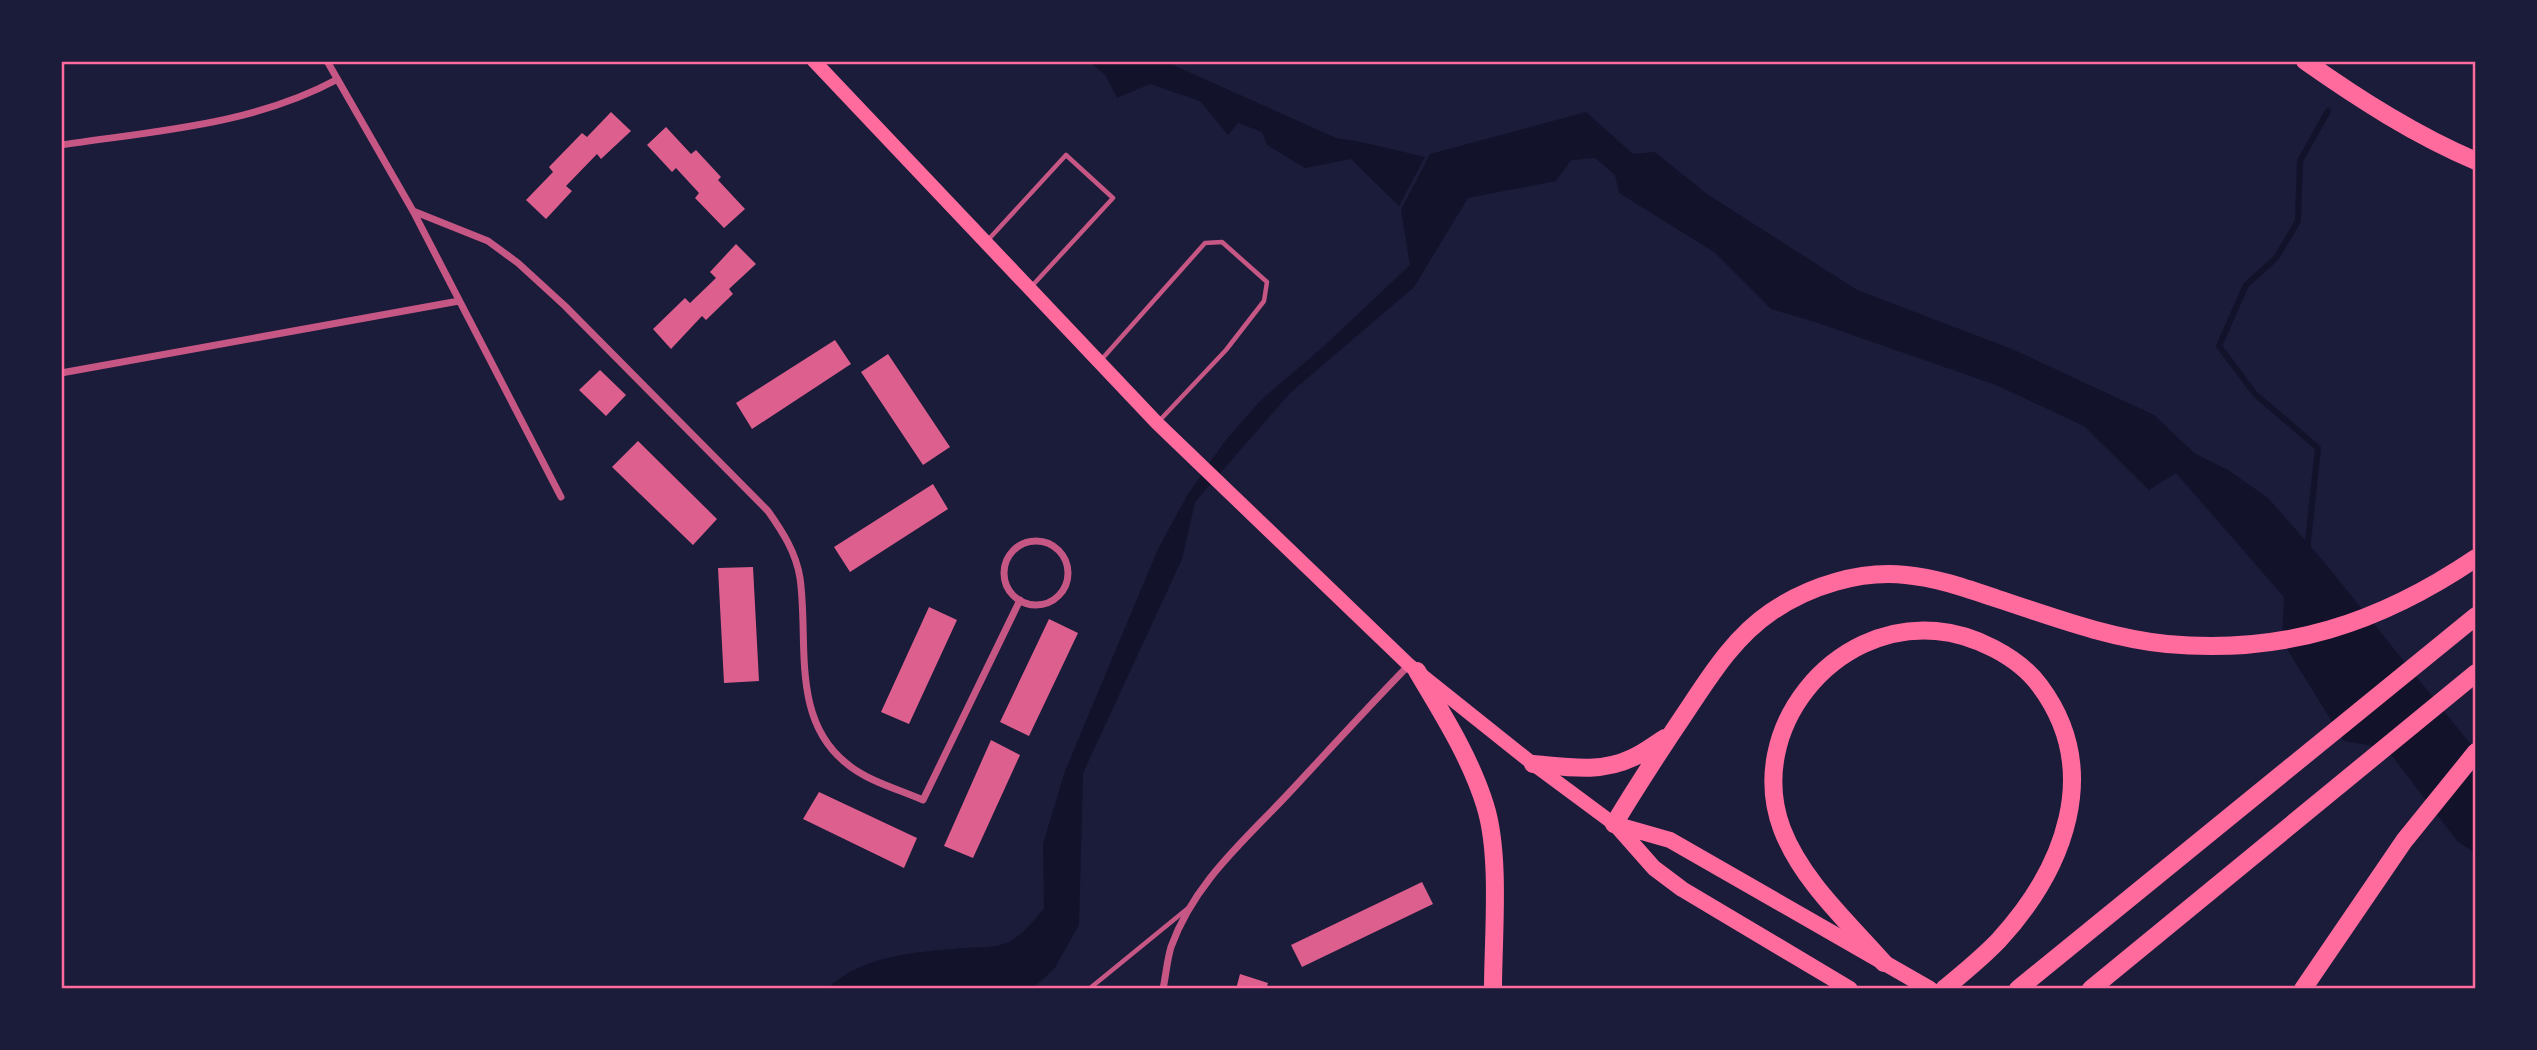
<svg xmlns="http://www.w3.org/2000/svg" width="2537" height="1050" font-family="'Varela Round',sans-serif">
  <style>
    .water { fill: #12122b }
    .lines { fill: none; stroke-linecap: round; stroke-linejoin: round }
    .stream { stroke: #12122b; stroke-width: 6 }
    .building { fill: #dd5f8e }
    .service { stroke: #c65784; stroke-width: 4.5 }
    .minor { stroke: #c65784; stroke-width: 7 }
    .primary { stroke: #ff6b9d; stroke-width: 14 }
    .trunk { stroke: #ff6b9d; stroke-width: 16 }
    .motorway { stroke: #ff6b9d; stroke-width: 18 }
    .neatline { fill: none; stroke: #ff6b9d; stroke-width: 2.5 }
  </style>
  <rect width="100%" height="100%" fill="#1b1b3a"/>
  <path class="water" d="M 1089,61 L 1164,61 L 1336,138 L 1361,142 L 1425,157 L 1399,206 L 1351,159 L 1305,168 L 1267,145 L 1262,132 L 1238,123 L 1228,135 L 1200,101 L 1150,84 L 1117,98 L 1106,76 Z
    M 1586,112 L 1633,154 L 1655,152 L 1707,194 L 1857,290 L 2012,349 L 2154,415 L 2194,453 L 2228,470 L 2268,498 L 2325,563 L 2476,751 L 2476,853 L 2458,842 L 2386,748 L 2344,741 L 2282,641 L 2284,597 L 2176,473 L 2149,490 L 2084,426 L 1996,385 L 1815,322 L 1771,309 L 1714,252 L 1619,193 L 1615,175 L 1595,158 L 1571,160 L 1556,181 L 1468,198 L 1414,287 L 1290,393 L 1195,502 L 1182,559 L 1083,773 L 1079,925 L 1054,969 L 1032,989 L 827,989 C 863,954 918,952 965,948 C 977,947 992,948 1003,944 C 1020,939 1032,922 1044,909 L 1043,844 L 1065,771 L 1158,549 L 1188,494 L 1225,441 L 1261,400 L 1324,346 L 1410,265 L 1401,210 L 1430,154 Z"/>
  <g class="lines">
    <path class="stream" d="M 2307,551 L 2318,448 L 2255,394 L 2219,346 L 2246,285 L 2276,258 L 2298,221 L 2300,161 L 2328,111"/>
  </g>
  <path class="building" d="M 611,112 L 631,131 L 601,159 L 597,154 L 566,186 L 572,191 L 546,219 L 526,200 L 553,172 L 549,167 L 582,133 L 587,137 Z
    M 666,127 L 691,154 L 696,150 L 721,177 L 718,180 L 745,209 L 724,228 L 695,198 L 699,193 L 676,168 L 672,172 L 647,145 Z
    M 736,244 L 756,264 L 729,289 L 733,294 L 706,320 L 702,316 L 671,349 L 653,329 L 685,298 L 690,303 L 716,278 L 710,272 Z
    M 835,340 L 851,364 L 752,429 L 736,403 Z
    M 888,354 L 950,447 L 923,465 L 861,372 Z
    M 600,370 L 626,395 L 606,416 L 579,390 Z
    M 638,441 L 717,519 L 693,545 L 612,467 Z
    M 933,484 L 948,509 L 850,572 L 834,547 Z
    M 753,567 L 759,681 L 724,683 L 718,568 Z
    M 929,607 L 957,620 L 909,724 L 881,712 Z
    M 1049,619 L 1078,633 L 1029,736 L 1000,722 Z
    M 991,740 L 1020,755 L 973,858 L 944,846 Z
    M 819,792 L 917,838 L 904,868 L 803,819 Z
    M 1422,882 L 1433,904 L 1302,967 L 1291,945 Z
    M 1240,974 L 1268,983 L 1266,989 L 1236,989 Z"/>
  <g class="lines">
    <path class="service" d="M 988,240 L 1066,155 L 1113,198 L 1031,287
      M 1101,360 L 1205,243 L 1222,242 L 1267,282 L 1264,301 L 1226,350 L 1160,420
      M 1089,989 L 1187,909"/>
    <path class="minor" d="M 327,61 L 413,211 L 561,497
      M 61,145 C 154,131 252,125 336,80
      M 413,211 L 488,241 L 518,263 L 565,306 L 768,511 C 782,531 796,552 800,578 C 809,640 790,718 846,763 C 867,781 898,789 923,800 L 1020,600
      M 61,373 L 459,301
      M1004 573a32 32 0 1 1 64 0a32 32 0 1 1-64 0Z
      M 1163,989 C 1166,975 1167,960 1171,947 C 1194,883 1243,842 1288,794 C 1328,751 1368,707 1409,665"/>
    <path class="primary" d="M 814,61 L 1157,423 L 1409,665 L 1533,764 L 1614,824"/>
    <path class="trunk" d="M 1614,824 L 1670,840 L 1930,989
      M 1616,825 L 1654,868 L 1682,889 L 1850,989"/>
    <path class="motorway" d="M 2305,61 C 2359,99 2415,135 2476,161
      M 1417,671 C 1443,715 1470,757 1485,805 C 1501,855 1493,936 1493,989
      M 1533,764 C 1567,767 1601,773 1632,758 C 1644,753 1655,744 1665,738
      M 1614,824 C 1637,786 1661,749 1686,712 C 1710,676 1734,637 1771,612 C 1809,586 1860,570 1906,575 C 1938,578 1968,589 1998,599 C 2053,617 2108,638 2167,644 C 2284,655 2380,623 2476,558
      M 1884,963 C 1848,922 1802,881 1782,829 C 1745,730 1833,622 1936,631 C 1973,634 2018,656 2040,686 C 2103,771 2064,869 1999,940 C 1982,958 1963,973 1944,989
      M 2018,989 L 2476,616
      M 2091,989 L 2476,673
      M 2303,989 L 2404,841 L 2476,752"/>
  </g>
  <rect width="2537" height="1050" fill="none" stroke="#1b1b3a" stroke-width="126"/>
  <rect x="63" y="63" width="2411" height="924" class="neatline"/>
</svg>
